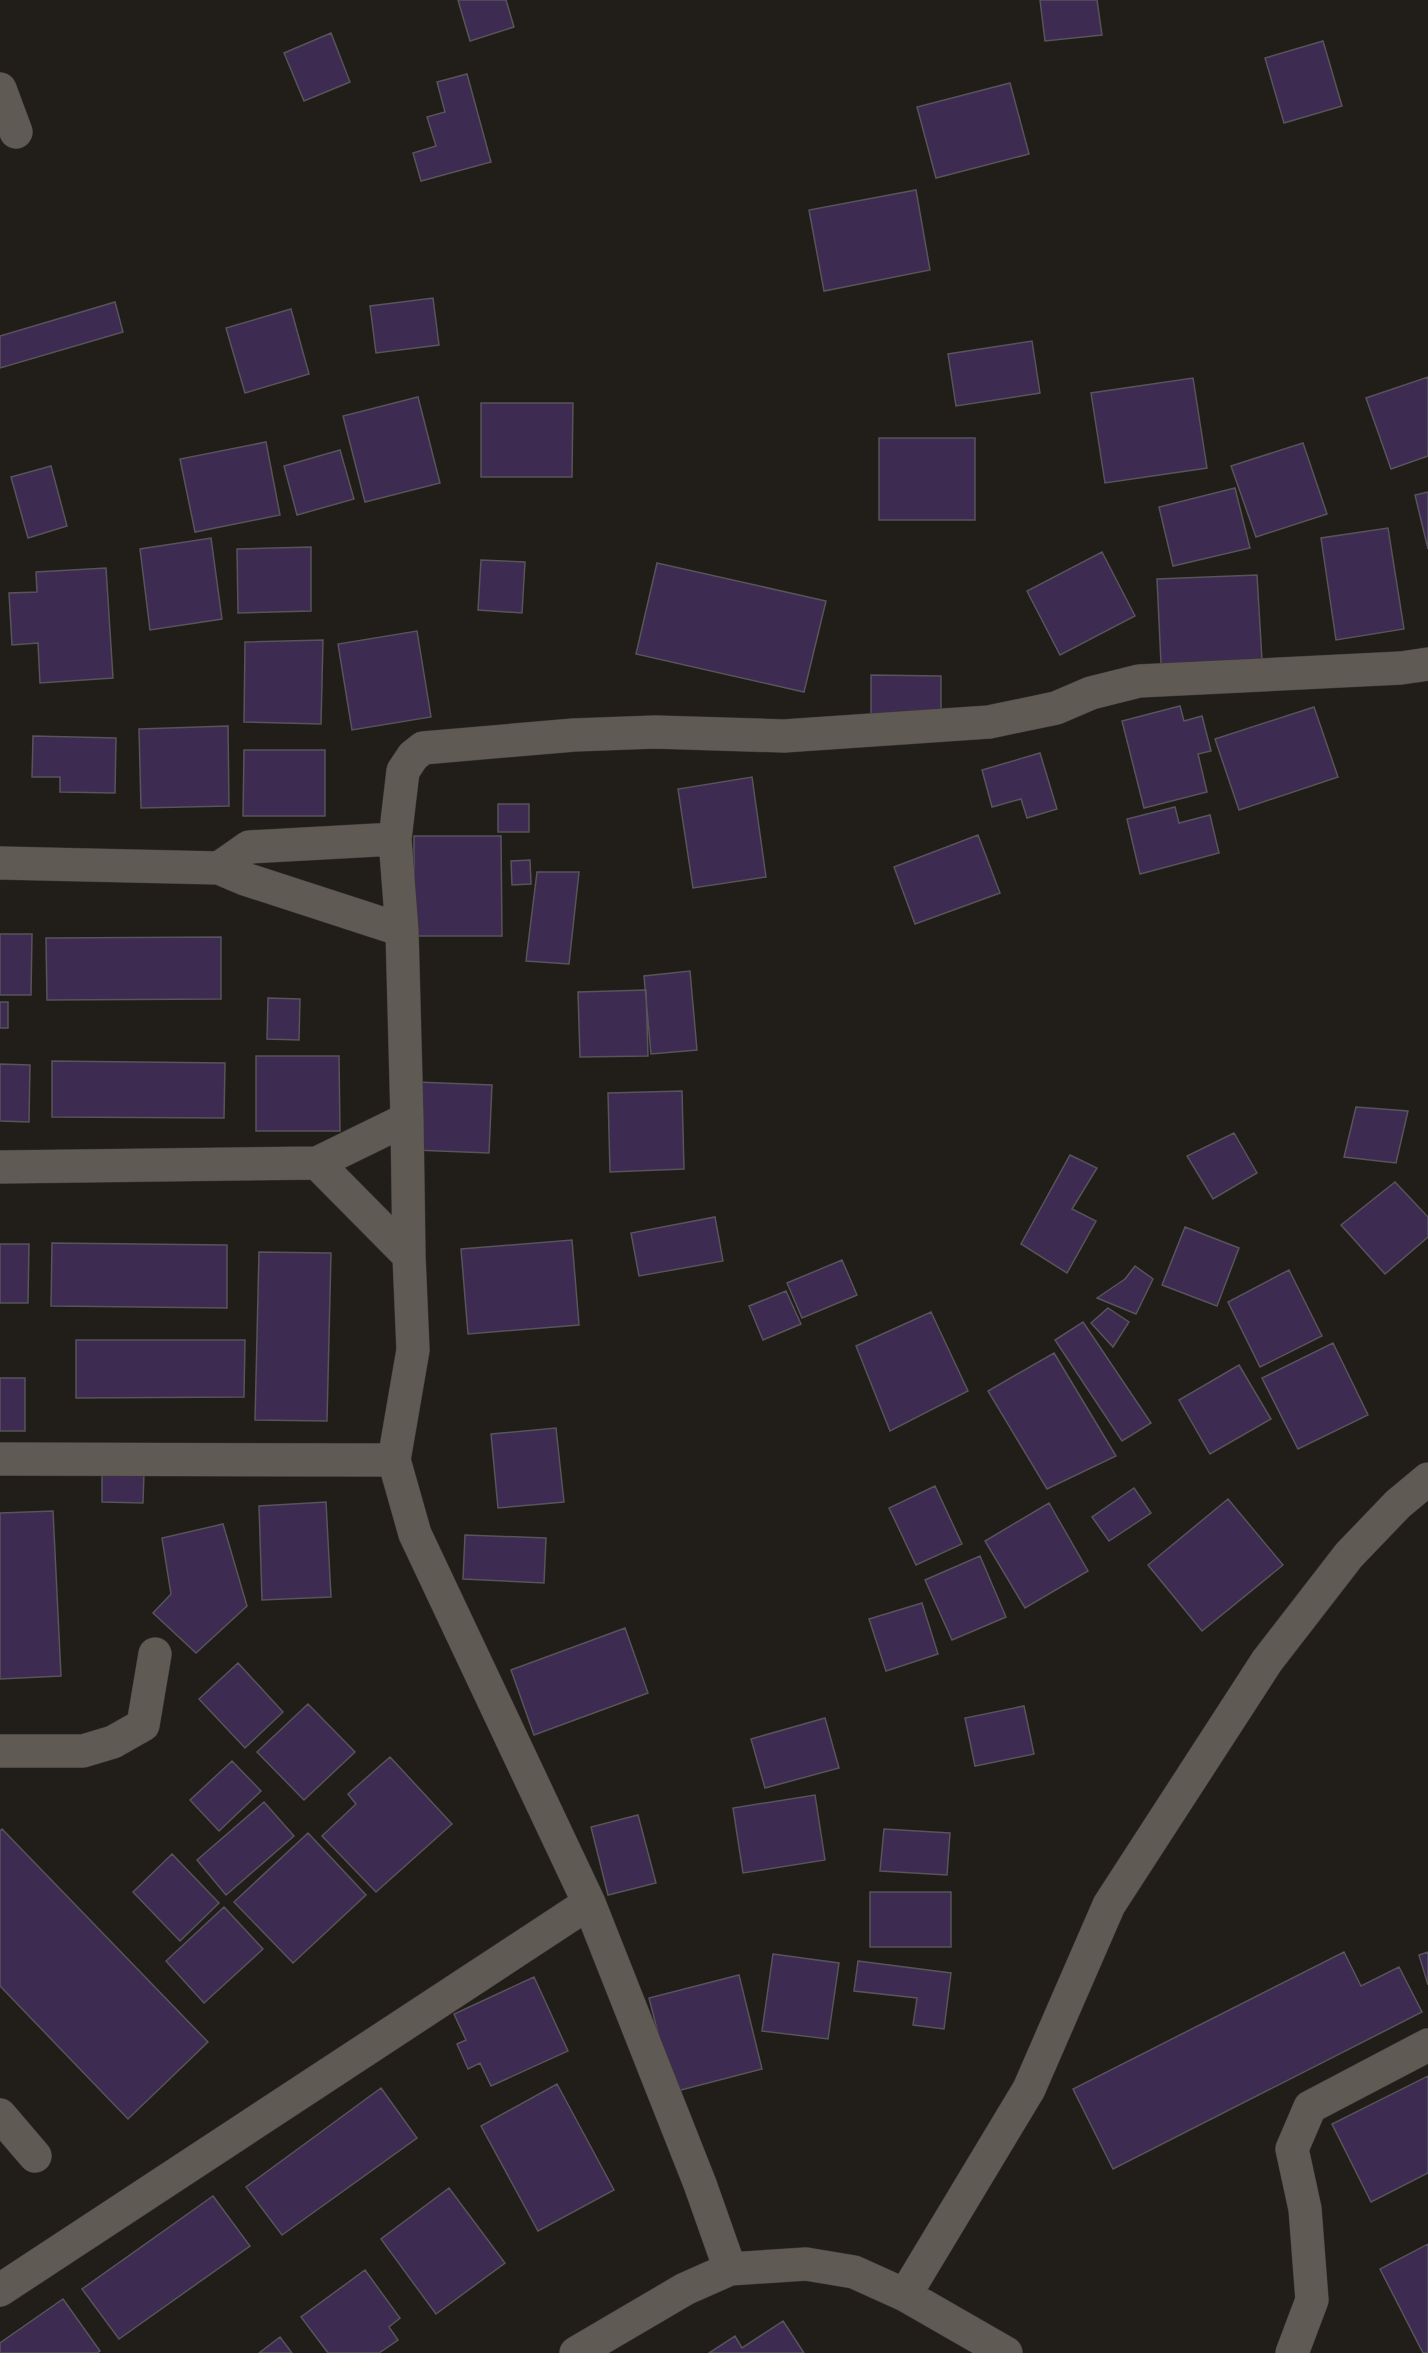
<svg xmlns="http://www.w3.org/2000/svg" width="1428" height="2353" font-family="Inter,sans-serif">
  <style>
    .building { fill: #3e2b52; stroke: #57545a; stroke-width: 1.5 }
    .lines { fill: none; stroke-linecap: round; stroke-linejoin: round }
    .minor-casing { stroke: #3b3835; stroke-width: 34 }
    .minor { stroke: #605a55; stroke-width: 33 }
  </style>
  <rect width="100%" height="100%" fill="#211d19"/>
  <path class="building" d="M 458,0 L 506,0 L 514,27 L 470,41 Z
    M 1040,0 L 1097,0 L 1102,35 L 1045,41 Z
    M 331,33 L 350,82 L 304,101 L 284,53 Z
    M 1323,41 L 1342,106 L 1284,123 L 1265,58 Z
    M 467,74 L 491,162 L 421,181 L 413,153 L 436,146 L 427,117 L 445,112 L 437,82 Z
    M 1010,83 L 1029,154 L 936,178 L 917,107 Z
    M 916,190 L 930,270 L 824,291 L 809,210 Z
    M 433,298 L 439,345 L 376,353 L 370,306 Z
    M 115,302 L 123,332 L 0,368 L 0,336 Z
    M 291,309 L 309,374 L 245,393 L 226,328 Z
    M 1032,341 L 1040,393 L 956,406 L 948,354 Z
    M 1428,377 L 1428,456 L 1391,469 L 1366,398 Z
    M 1193,378 L 1207,468 L 1105,483 L 1091,393 Z
    M 418,397 L 440,483 L 365,502 L 343,416 Z
    M 481,403 L 573,403 L 572,477 L 481,477 Z
    M 879,438 L 975,438 L 975,520 L 879,520 Z
    M 266,442 L 280,515 L 195,532 L 180,459 Z
    M 1303,443 L 1327,514 L 1256,537 L 1231,466 Z
    M 340,450 L 354,499 L 297,515 L 284,466 Z
    M 51,466 L 67,526 L 28,538 L 11,477 Z
    M 1235,488 L 1250,548 L 1173,566 L 1159,507 Z
    M 1428,492 L 1428,549 L 1415,495 Z
    M 1388,528 L 1404,629 L 1336,640 L 1321,538 Z
    M 211,538 L 222,619 L 150,630 L 140,549 Z
    M 311,547 L 311,611 L 238,613 L 237,549 Z
    M 1102,552 L 1135,616 L 1060,655 L 1027,591 Z
    M 481,560 L 525,562 L 522,613 L 478,610 Z
    M 657,563 L 826,601 L 804,692 L 636,654 Z
    M 106,568 L 113,678 L 40,683 L 38,643 L 12,645 L 9,593 L 37,592 L 36,572 Z
    M 1257,575 L 1262,660 L 1161,664 L 1157,579 Z
    M 417,631 L 431,717 L 352,730 L 338,644 Z
    M 323,640 L 321,724 L 244,722 L 245,642 Z
    M 871,675 L 941,676 L 941,717 L 871,716 Z
    M 1180,706 L 1184,721 L 1202,716 L 1211,751 L 1198,754 L 1207,792 L 1144,808 L 1122,721 Z
    M 1314,707 L 1338,777 L 1239,810 L 1215,739 Z
    M 228,726 L 229,806 L 141,808 L 139,729 Z
    M 33,736 L 116,738 L 115,793 L 60,792 L 60,777 L 32,777 Z
    M 244,750 L 325,750 L 325,816 L 243,816 Z
    M 1040,753 L 1057,809 L 1027,818 L 1021,799 L 992,807 L 982,770 Z
    M 752,777 L 766,877 L 693,888 L 678,789 Z
    M 498,804 L 529,804 L 529,832 L 498,832 Z
    M 1175,807 L 1179,823 L 1210,815 L 1219,853 L 1140,874 L 1127,819 Z
    M 978,835 L 1000,893 L 915,924 L 894,867 Z
    M 414,836 L 501,836 L 502,936 L 414,936 Z
    M 530,860 L 531,884 L 512,885 L 511,861 Z
    M 537,872 L 579,872 L 569,964 L 526,961 Z
    M 0,934 L 32,934 L 31,995 L 0,995 Z
    M 221,937 L 221,999 L 47,1000 L 46,938 Z
    M 690,971 L 697,1050 L 651,1054 L 644,976 Z
    M 646,990 L 648,1056 L 580,1057 L 578,992 Z
    M 268,998 L 300,999 L 299,1040 L 267,1039 Z
    M 0,1002 L 8,1002 L 8,1028 L 0,1028 Z
    M 256,1056 L 339,1056 L 340,1131 L 256,1131 Z
    M 52,1061 L 225,1063 L 224,1118 L 52,1117 Z
    M 0,1064 L 30,1065 L 29,1122 L 0,1121 Z
    M 417,1082 L 492,1085 L 489,1153 L 414,1150 Z
    M 682,1091 L 684,1169 L 610,1172 L 608,1093 Z
    M 1356,1107 L 1408,1111 L 1396,1163 L 1344,1157 Z
    M 1234,1133 L 1257,1173 L 1213,1199 L 1187,1156 Z
    M 1070,1155 L 1097,1168 L 1072,1209 L 1096,1221 L 1067,1273 L 1021,1244 Z
    M 1395,1182 L 1428,1217 L 1428,1237 L 1385,1274 L 1341,1225 Z
    M 715,1217 L 723,1261 L 639,1276 L 631,1233 Z
    M 1185,1227 L 1239,1248 L 1217,1306 L 1162,1285 Z
    M 572,1240 L 579,1325 L 468,1334 L 461,1249 Z
    M 52,1243 L 227,1245 L 227,1308 L 51,1306 Z
    M 0,1244 L 29,1244 L 28,1303 L 0,1303 Z
    M 259,1252 L 331,1253 L 327,1421 L 255,1420 Z
    M 842,1260 L 857,1295 L 802,1318 L 787,1283 Z
    M 1135,1266 L 1153,1279 L 1136,1314 L 1097,1298 L 1125,1279 Z
    M 1289,1270 L 1322,1336 L 1260,1367 L 1228,1302 Z
    M 786,1291 L 801,1324 L 763,1340 L 749,1306 Z
    M 1108,1308 L 1129,1322 L 1113,1347 L 1091,1323 Z
    M 931,1312 L 968,1391 L 890,1431 L 856,1346 Z
    M 1083,1322 L 1151,1423 L 1122,1441 L 1055,1340 Z
    M 76,1340 L 245,1340 L 244,1397 L 76,1398 Z
    M 1333,1343 L 1368,1415 L 1298,1449 L 1262,1378 Z
    M 1054,1353 L 1116,1456 L 1047,1489 L 988,1391 Z
    M 1239,1365 L 1271,1419 L 1210,1454 L 1179,1400 Z
    M 0,1378 L 25,1378 L 25,1431 L 0,1431 Z
    M 556,1428 L 564,1502 L 498,1508 L 491,1434 Z
    M 102,1471 L 144,1472 L 143,1503 L 102,1502 Z
    M 935,1486 L 962,1544 L 916,1565 L 889,1508 Z
    M 1134,1488 L 1151,1513 L 1109,1541 L 1092,1517 Z
    M 1228,1499 L 1283,1565 L 1202,1631 L 1148,1565 Z
    M 326,1502 L 331,1597 L 262,1600 L 259,1506 Z
    M 1049,1503 L 1088,1571 L 1025,1608 L 985,1541 Z
    M 53,1511 L 61,1676 L 0,1679 L 0,1513 Z
    M 223,1524 L 247,1606 L 196,1653 L 153,1613 L 171,1594 L 162,1538 Z
    M 465,1535 L 546,1538 L 544,1583 L 463,1579 Z
    M 980,1556 L 1006,1617 L 952,1640 L 925,1580 Z
    M 922,1603 L 938,1654 L 886,1671 L 869,1619 Z
    M 625,1628 L 648,1693 L 534,1735 L 511,1670 Z
    M 238,1663 L 283,1712 L 245,1748 L 199,1699 Z
    M 308,1704 L 355,1752 L 304,1800 L 257,1752 Z
    M 1024,1706 L 1034,1754 L 975,1766 L 965,1718 Z
    M 825,1718 L 839,1768 L 765,1788 L 751,1739 Z
    M 390,1757 L 452,1824 L 376,1892 L 322,1836 L 356,1804 L 348,1794 Z
    M 232,1761 L 261,1791 L 219,1831 L 190,1800 Z
    M 815,1795 L 825,1860 L 743,1873 L 733,1808 Z
    M 264,1802 L 294,1836 L 226,1895 L 197,1860 Z
    M 638,1815 L 656,1883 L 608,1895 L 591,1827 Z
    M 2,1829 L 208,2042 L 128,2119 L 0,1986 L 0,1831 Z
    M 884,1829 L 950,1833 L 947,1875 L 880,1871 Z
    M 308,1833 L 366,1895 L 293,1963 L 234,1902 Z
    M 172,1854 L 219,1903 L 180,1941 L 133,1892 Z
    M 870,1892 L 951,1892 L 951,1947 L 870,1947 Z
    M 224,1907 L 263,1949 L 204,2003 L 166,1961 Z
    M 1344,1952 L 1361,1986 L 1399,1967 L 1422,2012 L 1113,2169 L 1073,2089 Z
    M 1428,1952 L 1428,1985 L 1419,1955 Z
    M 773,1954 L 839,1963 L 828,2039 L 762,2031 Z
    M 858,1961 L 951,1973 L 944,2029 L 913,2025 L 917,1998 L 854,1991 Z
    M 739,1975 L 762,2069 L 673,2092 L 649,1998 Z
    M 534,1977 L 568,2051 L 491,2086 L 480,2063 L 468,2069 L 457,2044 L 466,2040 L 454,2014 Z
    M 1428,2076 L 1428,2173 L 1371,2202 L 1332,2124 Z
    M 557,2084 L 614,2190 L 538,2231 L 481,2126 Z
    M 381,2088 L 417,2138 L 282,2235 L 246,2187 Z
    M 449,2188 L 505,2263 L 436,2314 L 381,2239 Z
    M 213,2196 L 250,2246 L 119,2339 L 82,2289 Z
    M 1428,2244 L 1428,2353 L 1423,2353 L 1380,2269 Z
    M 365,2270 L 400,2318 L 389,2327 L 398,2340 L 379,2353 L 328,2353 L 301,2317 Z
    M 63,2299 L 100,2351 L 97,2353 L 0,2353 L 0,2343 Z
    M 783,2321 L 804,2353 L 709,2353 L 735,2336 L 742,2348 Z
    M 280,2337 L 292,2353 L 259,2353 Z"/>
  <g class="lines">
    <defs>
      <path id="minor" d="M 0,89 L 16,132
        M 0,863 L 219,868 L 245,879 L 402,930 L 407,1119 L 317,1163 L 0,1167
        M 219,868 L 249,847 L 395,839
        M 402,930 L 395,839 L 403,771 L 413,756 L 423,748 L 574,735 L 655,732 L 784,736 L 989,722 L 1056,708 L 1091,693 L 1139,681 L 1401,668 L 1428,664
        M 407,1119 L 409,1256
        M 317,1163 L 409,1256 L 413,1350 L 394,1460 L 415,1534 L 589,1903 L 700,2184 L 730,2269
        M 0,1459 L 394,1460
        M 0,1751 L 83,1751 L 113,1742 L 143,1725 L 155,1654
        M 0,2115 L 35,2156
        M 0,2290 L 589,1903
        M 905,2295 L 1029,2089 L 1109,1905 L 1267,1661 L 1349,1555 L 1398,1504 L 1428,1479
        M 576,2353 L 685,2289 L 730,2269 L 806,2264 L 854,2272 L 905,2295 L 1006,2353
        M 1292,2353 L 1312,2300 L 1305,2209 L 1292,2149 L 1310,2107 L 1428,2045"/>
    </defs>
    <use href="#minor" class="minor-casing"/>
    <use href="#minor" class="minor"/>
  </g>
</svg>
